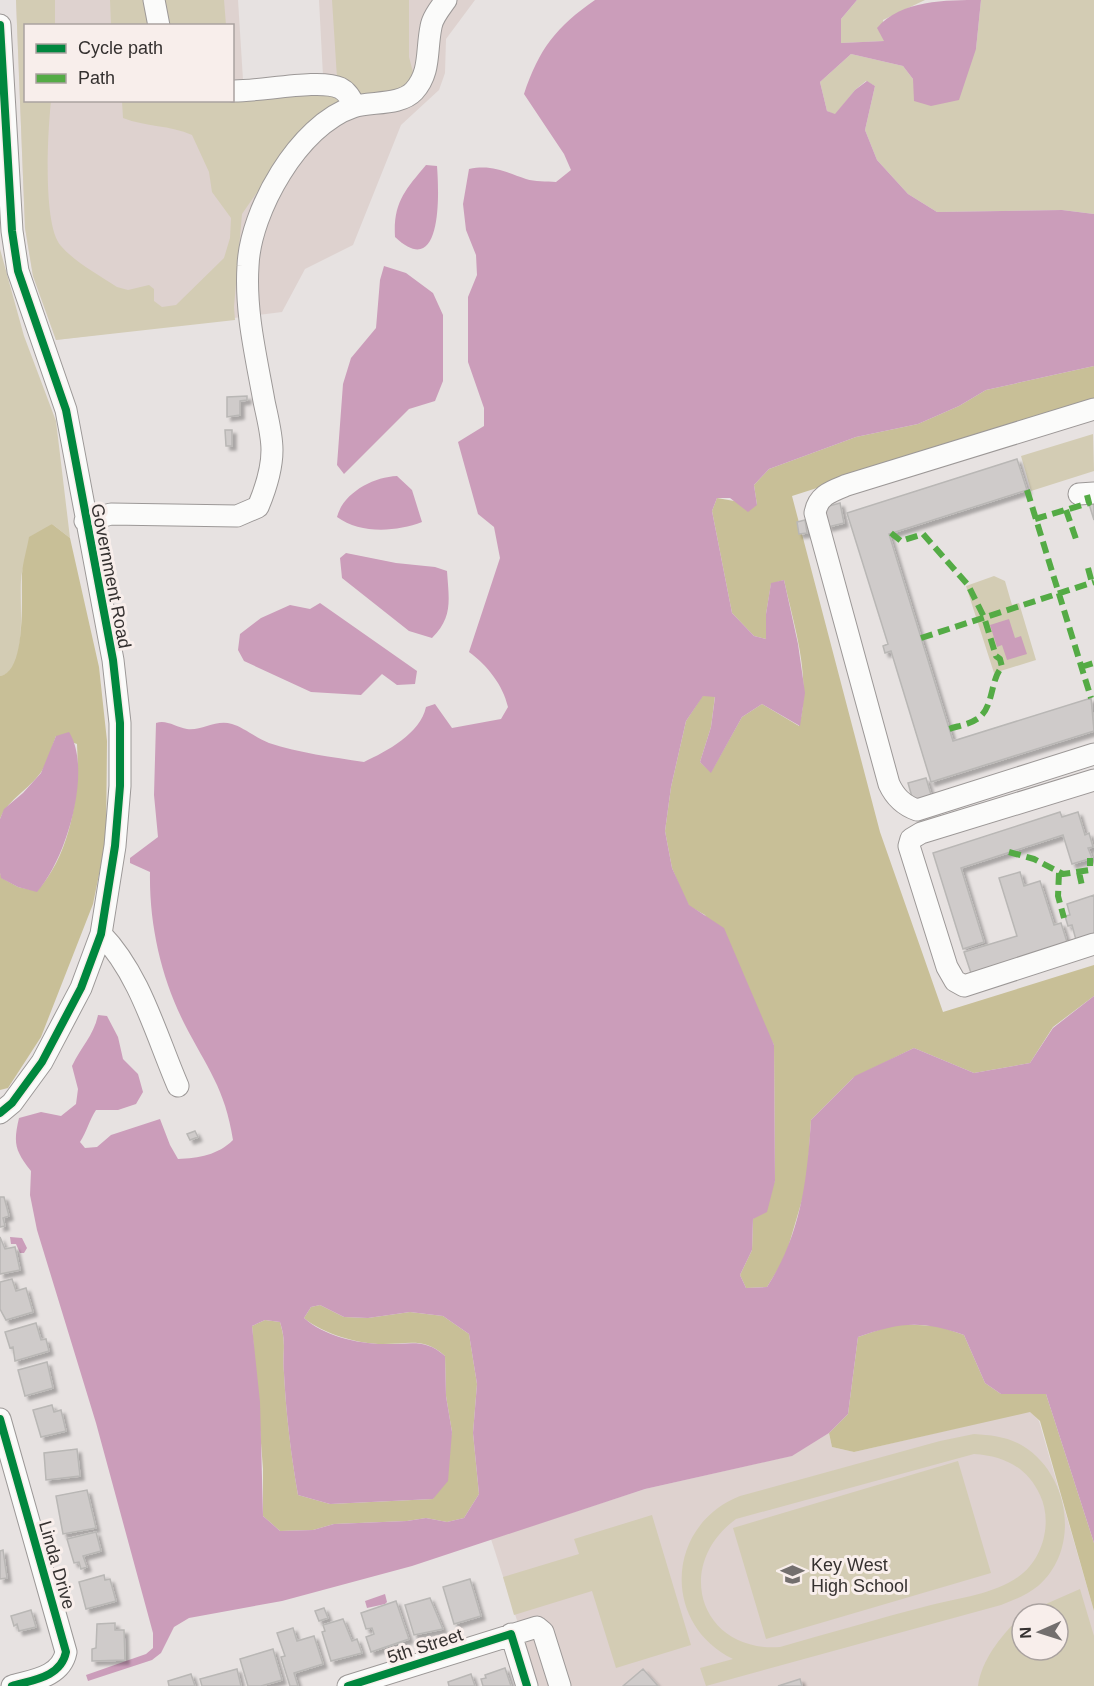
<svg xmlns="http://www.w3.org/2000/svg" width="1094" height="1686" font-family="Arial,sans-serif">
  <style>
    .built { fill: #ded2cf; fill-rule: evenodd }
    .green { fill: #d3ccb4; fill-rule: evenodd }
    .forest { fill: #c8bf97 }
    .water { fill: #cb9dba; fill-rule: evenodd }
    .building { fill: #cfcbca; stroke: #b9b7b5; stroke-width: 1.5; filter: url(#shadow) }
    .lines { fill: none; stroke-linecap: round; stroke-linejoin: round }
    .minor-casing { stroke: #9c9897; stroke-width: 23 }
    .minor { stroke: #fbfbfa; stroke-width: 21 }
    .quiet { stroke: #54ab45; stroke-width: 6; stroke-dasharray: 12 6; stroke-linecap: butt }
    .cycleway-casing { stroke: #f8eeeb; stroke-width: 11 }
    .cycleway { stroke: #00873e; stroke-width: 8 }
    .labels { text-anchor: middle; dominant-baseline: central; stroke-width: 6; stroke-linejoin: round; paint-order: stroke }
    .street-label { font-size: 18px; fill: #353130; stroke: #f8eeeb }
    .poi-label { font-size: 18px; fill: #353130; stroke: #f8eeeb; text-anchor: start }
  </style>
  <defs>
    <filter id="shadow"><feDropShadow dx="4" dy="4" stdDeviation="1.5" flood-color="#0004"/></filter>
  </defs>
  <rect width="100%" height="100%" fill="#e7e2e1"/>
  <path class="built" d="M 16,0 L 238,0 L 243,80 L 323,76 L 319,0 L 475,0 L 446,39 L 445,73 L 439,90 L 401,125 L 353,245 L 305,269 L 282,312 L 56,340 L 33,276 L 25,228 ZM 26,26 L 232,26 L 232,100 L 26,100 Z
    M 1030,1411 L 1039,1421 L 1094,1611 L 1094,1686 L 538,1686 L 491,1539 L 645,1489 L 791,1456 L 829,1433 L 832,1447 L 854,1452 ZM 1022,1614 L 1058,1614 L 1058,1650 L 1022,1650 Z"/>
  <path class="green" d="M 16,0 L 55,0 L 55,25 L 26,26 L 26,100 L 51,101 C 48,129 42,225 61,246 C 76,263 99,275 117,287 L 128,290 L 149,285 L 154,289 L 154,301 L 162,307 L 176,305 L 224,258 L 230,238 L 231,218 L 212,192 L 209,172 L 192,135 C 170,125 146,127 123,118 L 122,101 L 232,100 L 329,91 L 338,95 L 340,104 L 313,118 L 301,129 L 242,214 L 234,307 L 235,320 L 56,340 L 33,276 L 25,228 Z
    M 110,0 L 147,0 L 150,25 L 111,25 Z
    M 161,0 L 224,0 L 226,25 L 166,25 Z
    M 332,0 L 409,0 L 409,57 L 415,80 L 398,93 L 362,97 L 337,78 Z
    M 857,0 L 925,0 L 883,20 L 885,41 L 841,43 L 841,19 Z
    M 981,0 L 1094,0 L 1094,214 L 1062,210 L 937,212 L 908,194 L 877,160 L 865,130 L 875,86 L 866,81 L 855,90 L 835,115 L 827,111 L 820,82 L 851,54 L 903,66 L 913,79 L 976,49 Z
    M 0,249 L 24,336 L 56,421 L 70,538 L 52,524 C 44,536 26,559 22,572 C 17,594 31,671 0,676 Z
    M 1093,434 L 1094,471 L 1031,491 L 1021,456 Z
    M 994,576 L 1005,581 L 1012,605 L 1019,603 L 1036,660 L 994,673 L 966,586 Z
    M 974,1434 C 992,1435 1008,1437 1023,1446 C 1070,1475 1081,1549 1038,1586 C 1027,1595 1014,1600 1001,1605 L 706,1686 L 700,1668 L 733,1659 C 661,1624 666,1525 740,1496 L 940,1441 ZM 974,1454 C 1004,1456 1027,1467 1040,1495 C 1053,1522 1043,1560 1018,1577 C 994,1594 959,1598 931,1605 C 880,1618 830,1633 780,1647 C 701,1653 672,1566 736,1519 Z
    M 958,1461 L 991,1573 L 766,1639 L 733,1528 Z
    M 652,1515 L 691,1645 L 616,1668 L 592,1591 L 514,1615 L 503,1577 L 579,1554 L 574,1539 Z
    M 1080,1589 L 1094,1636 L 1094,1686 L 978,1686 C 982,1658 1003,1634 1022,1615 L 1022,1650 L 1058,1650 L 1058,1614 L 1023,1614 Z"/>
  <path class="forest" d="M 1094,366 L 1094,399 L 792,496 L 880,832 L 943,1012 L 1094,965 L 1094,996 L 1053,1027 L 1030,1063 L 974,1073 L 914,1048 L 853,1078 L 811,1120 L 807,1183 L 785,1258 L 767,1287 L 746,1288 L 740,1275 L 752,1250 L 753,1219 L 775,1181 L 774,1045 L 705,915 L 689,906 L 682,892 L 672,868 L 665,831 L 671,787 L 686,721 L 703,695 L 715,696 L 711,727 L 700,762 L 711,772 L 742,717 L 762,704 L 799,726 C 812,679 794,626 784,580 L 771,584 L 766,614 L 766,639 L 754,636 L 732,613 L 712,511 L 717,498 L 757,505 L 754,485 L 769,469 L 856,437 L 918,424 L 959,406 L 986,390 Z
    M 52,524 L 70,538 L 99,667 L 107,741 L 106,840 L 93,904 L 41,1037 L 8,1088 L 0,1090 L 0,873 L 2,878 L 18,887 L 37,891 C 71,854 80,793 77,744 L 56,736 C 51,749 47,766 38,776 C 26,791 6,802 0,819 L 0,676 C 27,672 21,595 22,574 C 23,561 27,549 29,537 Z
    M 320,1305 L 344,1317 L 368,1318 L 410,1312 L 443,1316 L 469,1334 L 477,1384 L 473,1433 L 479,1494 L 464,1518 L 447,1522 L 426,1518 L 407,1521 L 334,1524 L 313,1530 L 280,1531 L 263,1516 L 263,1469 L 252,1326 L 265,1320 L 280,1322 C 287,1346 282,1350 284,1373 C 286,1414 291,1454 298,1495 L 330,1504 L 433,1499 L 452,1432 L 446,1396 L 445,1356 C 424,1337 409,1344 383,1344 C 358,1344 323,1334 304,1318 L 311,1307 Z
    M 896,1324 L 938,1326 L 964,1335 L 985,1383 L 1001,1394 L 1046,1394 L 1094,1543 L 1094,1611 L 1040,1421 L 1030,1412 L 854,1452 L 832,1447 L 829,1433 L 848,1414 L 858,1337 Z"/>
  <path class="water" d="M 595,0 L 857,0 L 841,19 L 841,43 L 884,41 L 877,28 C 901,0 946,0 981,0 L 976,49 L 959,100 L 931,106 L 914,101 L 913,79 L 903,66 L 851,54 L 820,82 L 827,111 L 835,114 L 855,90 L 867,81 L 875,86 L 865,130 L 877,160 L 908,194 L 937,212 L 1062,210 L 1094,214 L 1094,366 L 986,390 L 959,406 L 918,424 L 856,437 L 769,469 L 754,485 L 757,505 L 748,512 L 730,498 L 717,498 L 712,511 L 732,613 L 754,636 L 766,639 L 766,614 L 771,583 L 784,580 L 798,644 L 805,693 L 800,726 L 762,704 L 742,717 L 711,773 L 700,762 L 711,727 L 715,697 L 703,696 L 686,721 L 671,787 L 665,831 L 672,868 L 689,905 L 724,928 L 774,1045 L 775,1181 L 767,1212 L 753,1219 L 752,1250 L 740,1275 L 746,1288 L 767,1287 C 801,1234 807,1181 811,1120 L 855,1076 L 914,1048 L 974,1073 L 1030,1063 L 1053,1028 L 1094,996 L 1094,1543 L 1046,1394 L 1001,1394 L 985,1383 L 964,1335 C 922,1320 900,1322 858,1337 L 848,1414 L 829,1433 L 792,1456 L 645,1489 L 412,1566 L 282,1601 L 189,1618 L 174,1627 L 161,1653 L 152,1660 L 88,1681 L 86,1675 L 146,1654 L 153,1648 L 153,1633 L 96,1423 L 37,1230 L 30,1195 L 31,1171 C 15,1150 13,1144 19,1118 L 41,1112 L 61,1116 L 76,1104 L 78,1089 L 72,1066 C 81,1047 94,1035 98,1015 L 107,1016 L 118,1037 L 123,1059 L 138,1074 L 143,1092 L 136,1104 L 118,1110 L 96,1110 C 89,1121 87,1131 80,1142 L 85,1148 L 97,1147 L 111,1135 L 160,1119 L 170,1145 L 178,1159 C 199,1158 218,1155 233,1140 C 225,1088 207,1068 184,1023 C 161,977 149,924 150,872 L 130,863 L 130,858 L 158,837 L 154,795 L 156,723 C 166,719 176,727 187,729 C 202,731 216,719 232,724 C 243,727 256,738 269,743 C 299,753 332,757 364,762 C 387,751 420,734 426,707 L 435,704 L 452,728 L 501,719 L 508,707 C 503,685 487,665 469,652 L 500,558 L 494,527 L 478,514 L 458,442 L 484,426 L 484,408 L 468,362 L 468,297 L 477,275 L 476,255 L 466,230 L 463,204 L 469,169 C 492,164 505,172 526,179 C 535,182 546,181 556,182 L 571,170 L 564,154 L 524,94 C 539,49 556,27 595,0 ZM 320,1305 L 344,1317 L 368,1318 L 410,1312 L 443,1316 L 469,1334 L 477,1384 L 473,1433 L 479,1494 L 464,1518 L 447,1522 L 426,1518 L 407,1521 L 334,1524 L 313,1530 L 280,1531 L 263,1516 L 260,1402 L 252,1326 L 265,1320 L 280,1322 C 287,1344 282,1352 284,1373 C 286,1414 291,1455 298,1495 L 330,1504 L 433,1499 L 448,1481 L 452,1432 L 446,1396 L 445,1356 C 424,1337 409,1345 383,1344 C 358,1344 322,1335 304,1318 L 311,1307 Z
    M 426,165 L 437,166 C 439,192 443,282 395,237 C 393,203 405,190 426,165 Z
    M 384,266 L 406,273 L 433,293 L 443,315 L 443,381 L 435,401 L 409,409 L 344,474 L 337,465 L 343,384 L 351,358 L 376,328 L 380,280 Z
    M 397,476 L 412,490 L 422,522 C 396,532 360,534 337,517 C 343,493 373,477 397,476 Z
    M 346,553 L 396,563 L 435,567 L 447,571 C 449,600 453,617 432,638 L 409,631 L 342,578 L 340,558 Z
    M 320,603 L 417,671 L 415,684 L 397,685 L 382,674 L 361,695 L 311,692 L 244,661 L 238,650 L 240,634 L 261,618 L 290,605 L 310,609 Z
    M 1009,619 L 1015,638 L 1021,636 L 1027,654 L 1007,660 L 1002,645 L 997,647 L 990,625 Z
    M 69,732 C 93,770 66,860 37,892 L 18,887 L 1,878 L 0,873 L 0,819 L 4,809 L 23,793 L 41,773 L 56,736 Z
    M 10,1237 L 22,1238 L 27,1248 L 24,1253 L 20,1253 L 16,1244 L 11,1244 Z
    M 385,1594 L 387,1602 L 385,1604 L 367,1608 L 365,1601 Z"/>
  <path class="building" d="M 247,396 L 247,400 L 240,401 L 240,415 L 227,417 L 227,397 Z
    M 225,430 L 232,430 L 232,446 L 226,446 Z
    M 1017,459 L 1027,490 L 889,534 L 953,741 L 1091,698 L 1094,731 L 931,782 L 891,651 L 885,653 L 883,646 L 888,644 L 847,513 Z
    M 840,503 L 844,523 L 828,527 L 822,508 Z
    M 1094,503 L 1094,520 L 1089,504 Z
    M 805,520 L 807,533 L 799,534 L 797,522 Z
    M 926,778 L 932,798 L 914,804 L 908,783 Z
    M 1060,812 L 1062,817 L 1078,812 L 1085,835 L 1089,833 L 1093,847 L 1088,848 L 1092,858 L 1072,864 L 1063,835 L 961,868 L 984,942 L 963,949 L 933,853 Z
    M 1020,872 L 1024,886 L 1040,881 L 1054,925 L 1061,923 L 1067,942 L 971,973 L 964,952 L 1017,936 L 999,878 Z
    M 1094,895 L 1094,934 L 1076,940 L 1072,925 L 1068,926 L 1065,916 L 1070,915 L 1067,904 Z
    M 195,1131 L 198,1137 L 190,1140 L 187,1134 Z
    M 0,1197 L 4,1197 L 9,1216 L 3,1218 L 5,1226 L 0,1227 Z
    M 0,1237 L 5,1249 L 15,1247 L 20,1270 L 0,1274 Z
    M 12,1279 L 16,1291 L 26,1288 L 33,1312 L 6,1320 L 0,1309 L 0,1282 Z
    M 36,1323 L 41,1340 L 46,1339 L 49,1351 L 15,1361 L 13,1347 L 10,1348 L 5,1332 Z
    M 47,1362 L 53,1388 L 25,1396 L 18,1370 Z
    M 52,1405 L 54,1412 L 61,1410 L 66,1431 L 41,1437 L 33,1410 Z
    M 77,1449 L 80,1476 L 46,1480 L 44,1453 Z
    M 87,1490 L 96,1528 L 63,1534 L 56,1496 Z
    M 96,1532 L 101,1551 L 83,1556 L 87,1567 L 81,1569 L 79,1562 L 74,1563 L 67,1539 Z
    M 3,1550 L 7,1578 L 0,1579 L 0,1551 Z
    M 104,1575 L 105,1580 L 110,1579 L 116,1601 L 86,1609 L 79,1582 Z
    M 470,1579 L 481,1616 L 454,1624 L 443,1587 Z
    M 430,1598 L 443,1629 L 414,1635 L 405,1605 Z
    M 396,1601 L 409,1639 L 371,1652 L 366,1637 L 374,1634 L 372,1628 L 366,1629 L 361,1613 Z
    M 324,1608 L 328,1618 L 319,1621 L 315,1611 Z
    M 31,1610 L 36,1627 L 19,1631 L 17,1624 L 14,1626 L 11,1616 Z
    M 343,1619 L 352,1641 L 357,1639 L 362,1653 L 331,1661 L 322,1632 L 325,1631 L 323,1625 Z
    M 115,1623 L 115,1630 L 124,1630 L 125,1660 L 92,1661 L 92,1649 L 96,1648 L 97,1624 Z
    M 293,1628 L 297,1641 L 314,1636 L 323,1664 L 294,1673 L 298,1686 L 290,1686 L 281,1657 L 285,1656 L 277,1633 Z
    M 273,1649 L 282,1680 L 261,1686 L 248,1686 L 240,1659 Z
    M 505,1668 L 511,1686 L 483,1686 L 481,1679 L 486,1678 L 485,1675 Z
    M 237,1669 L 241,1686 L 202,1686 L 200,1679 Z
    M 643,1669 L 658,1686 L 623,1686 Z
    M 191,1674 L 195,1686 L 169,1686 L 168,1681 Z
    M 471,1674 L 475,1686 L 449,1686 L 448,1682 Z
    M 800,1679 L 802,1686 L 778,1686 Z"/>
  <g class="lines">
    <defs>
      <path id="minor" d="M 154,0 L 159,26
        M 0,25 L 12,231 L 18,271 L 66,410 L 113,660 L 120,723 L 120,786 L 115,846 L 101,934 L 81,988 L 42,1062 L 12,1103 L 0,1113
        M 232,91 C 259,92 320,78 340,88 C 348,92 351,99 355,106
        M 1094,409 L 847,485 C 832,491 818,495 815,513 L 889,784 C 895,797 903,805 917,810 L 1094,754
        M 1079,494 L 1094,493
        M 85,521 L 111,514 L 237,516 L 258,507 C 266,488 272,470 272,450 C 272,434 267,416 264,401 C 256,356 245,311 248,266 C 250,211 299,125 353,107 C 370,101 400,106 414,91 C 431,72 426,51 431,27 C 432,18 441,7 446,0
        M 1094,780 L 921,833 L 911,839 L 909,846 L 947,967 L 955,981 L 964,986 L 1094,944
        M 101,934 C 140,974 156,1035 178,1086
        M 0,1419 L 66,1652 C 61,1677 33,1680 12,1686
        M 511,1634 L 527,1686
        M 348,1686 L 537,1627 L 543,1632 L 560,1686"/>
    </defs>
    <use href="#minor" class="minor-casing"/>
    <use href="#minor" class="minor"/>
    <path class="quiet" d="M 1027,490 L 1091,698
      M 1066,510 L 1076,539
      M 1035,519 L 1089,503 L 1087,495
      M 891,533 L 901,541 L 923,534 L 968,585 L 984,617 L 996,656 L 1000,659 L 1002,667 C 990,679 994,709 977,719 C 970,724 958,726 949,729
      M 1088,568 L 1092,583
      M 921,638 L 1094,582
      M 1081,667 L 1094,663
      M 1009,852 L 1034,859 L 1063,874 L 1090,870 L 1090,858
      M 1079,872 L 1082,886
      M 1059,873 L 1058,896 L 1064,918"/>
    <defs>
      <path id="cycleway" d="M 0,25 L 12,231 L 18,271 L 66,410 L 113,660 L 120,723 L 120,786 L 115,846 L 101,934 L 81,988 L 42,1062 L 12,1103 L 0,1113
        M 0,1419 L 66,1652 C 61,1677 33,1680 12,1686
        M 348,1686 L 511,1634 L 527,1686"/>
    </defs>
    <use href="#cycleway" class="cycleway-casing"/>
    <use href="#cycleway" class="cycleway"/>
  </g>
  <defs>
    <symbol id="school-bare" viewBox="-9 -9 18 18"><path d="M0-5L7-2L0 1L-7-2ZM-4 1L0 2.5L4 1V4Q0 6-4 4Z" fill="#736f6e" stroke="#f8eeeb" stroke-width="2.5" paint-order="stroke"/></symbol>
  </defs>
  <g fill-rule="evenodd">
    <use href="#school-bare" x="776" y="1558" width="33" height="33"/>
  </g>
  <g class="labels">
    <g class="street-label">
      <text transform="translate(111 576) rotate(79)">Government Road</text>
      <text transform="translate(57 1565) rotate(74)">Linda Drive</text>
      <text transform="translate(425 1646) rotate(-18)">5th Street</text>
    </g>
    <g class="poi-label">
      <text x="811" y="1565">Key West<tspan x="811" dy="21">High School</tspan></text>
    </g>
  </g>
  <rect x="24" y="24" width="210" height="78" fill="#f8eeeb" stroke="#aaa2a0" stroke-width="1.5"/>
  <rect x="36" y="44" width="30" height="9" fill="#00873e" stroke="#aaa2a0" stroke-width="1.5"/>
  <text x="78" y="54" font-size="18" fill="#353130">Cycle path</text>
  <rect x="36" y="74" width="30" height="9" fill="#54ab45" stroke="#aaa2a0" stroke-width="1.5"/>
  <text x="78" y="84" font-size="18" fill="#353130">Path</text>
  <g transform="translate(1040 1632) rotate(267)"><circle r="28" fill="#f8eeeb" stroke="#aaa2a0" stroke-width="1.5"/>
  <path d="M0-4.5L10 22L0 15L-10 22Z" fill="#736f6e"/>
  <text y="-9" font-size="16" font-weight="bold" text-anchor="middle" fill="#353130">N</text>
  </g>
</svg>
